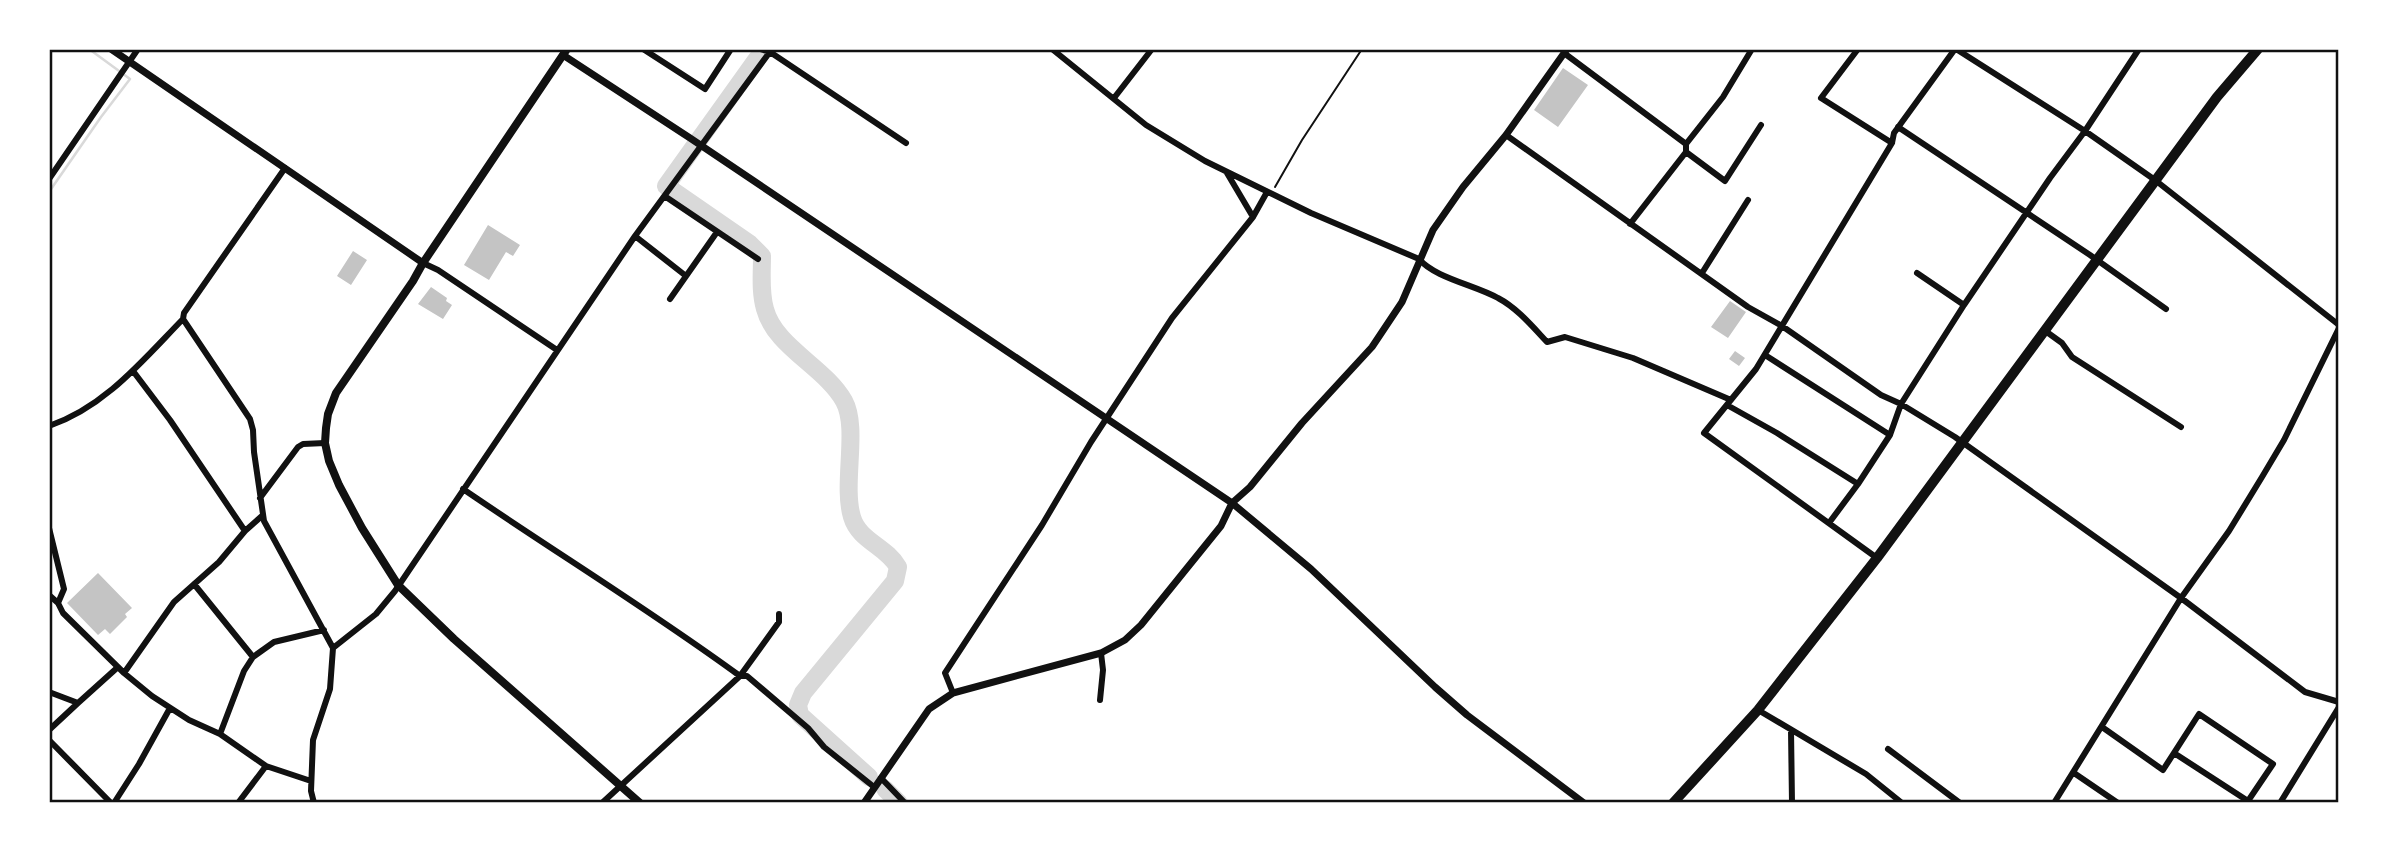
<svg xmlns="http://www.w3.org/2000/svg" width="2388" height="852" font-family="'Exo 2',sans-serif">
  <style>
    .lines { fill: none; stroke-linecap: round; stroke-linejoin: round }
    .stream { stroke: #d9d9d9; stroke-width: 2.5 }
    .river { stroke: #d9d9d9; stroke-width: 18 }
    .building { fill: #c4c4c4 }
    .path { stroke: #111; stroke-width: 2 }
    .minor { stroke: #111; stroke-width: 6 }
    .tertiary { stroke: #111; stroke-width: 7 }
    .secondary { stroke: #111; stroke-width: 8 }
    .trunk { stroke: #111; stroke-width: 10 }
    .neatline { fill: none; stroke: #111; stroke-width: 2.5 }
  </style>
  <rect width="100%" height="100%" fill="#fff"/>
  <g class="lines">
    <path class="stream" d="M 49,192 L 101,117 L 130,79 L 89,49"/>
    <path class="river" d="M 764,49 L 666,186 L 750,244 L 762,256 C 762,273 760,292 765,309 C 775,347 825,367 844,401 C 859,428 842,484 852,517 C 859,541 886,546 898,567 L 895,581 L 803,693 L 798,705 L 800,715 L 869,777
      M 885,789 L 899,803"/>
  </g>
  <path class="building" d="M 1563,68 L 1588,85 L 1558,127 L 1534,110 Z
    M 488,225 L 520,245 L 513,256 L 506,252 L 489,280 L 464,265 Z
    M 353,251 L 367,260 L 351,285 L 337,276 Z
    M 431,287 L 447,298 L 446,301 L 452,305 L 443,319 L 418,304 Z
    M 1730,301 L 1746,312 L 1728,338 L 1711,327 Z
    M 1735,351 L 1745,358 L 1739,366 L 1729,359 Z
    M 98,573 L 132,608 L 125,614 L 127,617 L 110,634 L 105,629 L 98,635 L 67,603 Z"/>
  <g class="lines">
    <path class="path" d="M 1275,187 L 1302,140 L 1362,49"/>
    <path class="minor" d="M 643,49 L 705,89 L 731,49
      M 760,49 L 770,52 L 906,143
      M 1052,49 L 1146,125 L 1205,161 L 1311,213 L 1419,259 C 1435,278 1475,285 1498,298 C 1517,308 1532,326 1547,342 L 1565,337 L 1633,358 L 1731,400
      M 1858,49 L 1821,98 L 1892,143
      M 1956,49 L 2085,131 L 2155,180 L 2339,325
      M 1564,53 L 1686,144
      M 1114,98 L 1152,49
      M 1898,127 L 2090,255 L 2166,309
      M 1506,135 L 1748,307 L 1782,326 L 1881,395 L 1901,404 L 1955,437 L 2181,598 L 2305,692 L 2339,702
      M 1686,152 L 1725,181 L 1761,125
      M 1227,173 L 1253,217
      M 49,179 L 138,49
      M 666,197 L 758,259
      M 1630,224 L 1686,152 L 1686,144 L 1723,97 L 1752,49
      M 635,236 L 686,276
      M 423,263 L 438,270 L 557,350
      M 1702,273 L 1748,200
      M 1917,273 L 1964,305
      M 670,299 L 717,232
      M 183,319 L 250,419 L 253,430 L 254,452 L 264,521 L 333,648 L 330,689 L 313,740 L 311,791 L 314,803
      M 2044,330 L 2062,343 L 2072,357 L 2181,427
      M 1765,355 L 1890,435 L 1901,404 L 1964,305 L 2050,178 L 2085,131 L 2139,49
      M 133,371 L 170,420 L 245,531
      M 1727,405 L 1777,433 L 1858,484 L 1829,523
      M 49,426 C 105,407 143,360 183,319 L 184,313 L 285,168
      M 1858,484 L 1890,435
      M 463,489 C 555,552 650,610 740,676 L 747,676 L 808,728 L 824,747 L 874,787
      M 260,498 L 298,447 L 303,444 L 325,443
      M 49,528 L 64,589 L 58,603 L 63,613 L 124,673 L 152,696 L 189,720 L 220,734 L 266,766 L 311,781
      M 1877,558 L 1704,433 L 1756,369 L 1892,143 L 1894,133 L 1955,49
      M 194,584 L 253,657 L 274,642 L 324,630
      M 49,595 L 58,603
      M 333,648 L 376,614 L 395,591 L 635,236 L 772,49
      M 124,673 L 174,602 L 219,562 L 245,531 L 263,515
      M 49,692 L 78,703 L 118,667
      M 953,693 L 945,673 L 1042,525 L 1091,442 L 1172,318 L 1253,217 L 1267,192
      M 1100,700 L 1103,670 L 1101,653
      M 1758,710 L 1866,774 L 1902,803
      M 2102,727 L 2163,770 L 2199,714 L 2273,764 L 2248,801 L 2174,753
      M 49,730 L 78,703
      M 1791,730 L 1792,803
      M 220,734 L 244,671 L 253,657
      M 49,740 L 111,803
      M 1888,749 L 1960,803
      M 2074,773 L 2118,803
      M 881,778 L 905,803
      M 114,803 L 139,764 L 170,708
      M 238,803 L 266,766
      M 602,803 L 740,676 L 779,622 L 779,614
      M 2054,803 L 2181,598 L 2229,531 L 2262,477 L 2284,440 L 2339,328
      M 2280,803 L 2339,707"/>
    <path class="tertiary" d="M 111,49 L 423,263
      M 563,55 L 690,138 L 1232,503 L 1311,569 L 1435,687 L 1467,715 L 1584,803
      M 864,803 L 929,709 L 953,693 L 1101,653 L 1125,640 L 1141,625 L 1221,526 L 1232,503 L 1250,487 L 1302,423 L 1372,347 L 1402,302 L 1433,230 L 1463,187 L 1506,135 L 1567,49"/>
    <path class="secondary" d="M 567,49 L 423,263 L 413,281 L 336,393 L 328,414 L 326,428 L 325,443 L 329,461 L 339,485 L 362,528 L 398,585 L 454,639 L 640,803"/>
    <path class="trunk" d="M 1673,803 L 1758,710 L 1877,558 L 2217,97 L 2258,49"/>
  </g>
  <rect width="2388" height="852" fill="none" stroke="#ffffff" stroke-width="102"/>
  <rect x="51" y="51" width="2286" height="750" class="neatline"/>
</svg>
